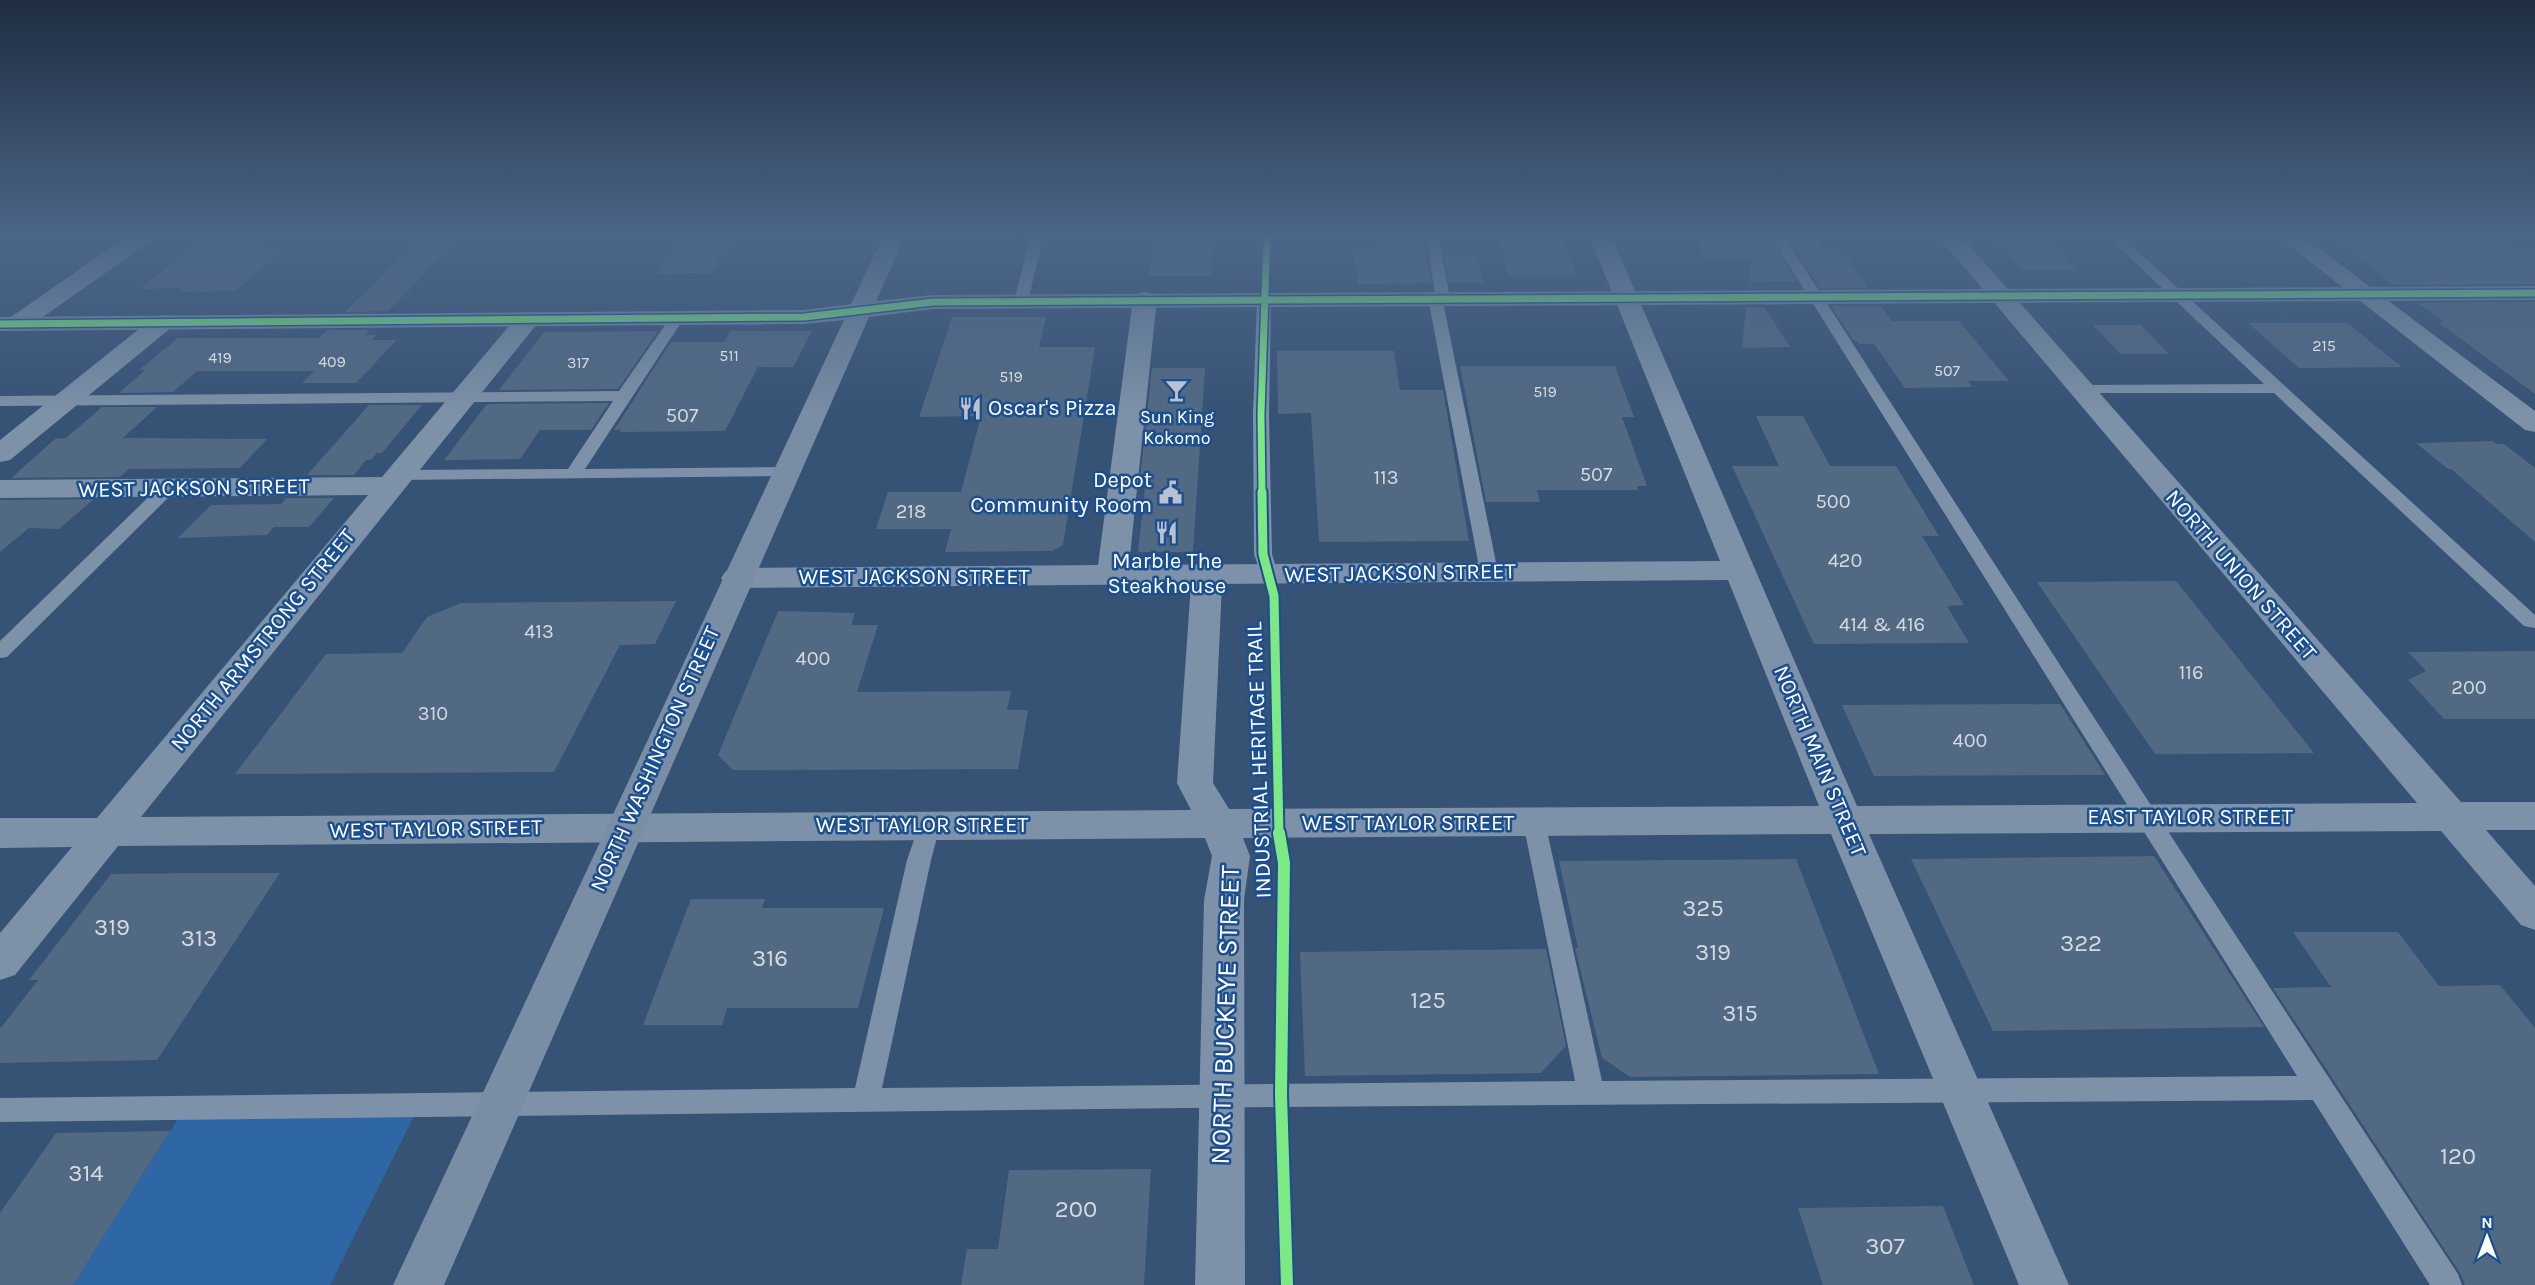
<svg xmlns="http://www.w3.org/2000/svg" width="2535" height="1285" font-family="Karla,sans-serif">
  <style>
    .green { fill: #2f66a5 }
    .building { fill: #526984 }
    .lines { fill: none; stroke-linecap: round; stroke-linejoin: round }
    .lane { fill: #7d92a8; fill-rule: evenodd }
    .street { fill: #7d92a8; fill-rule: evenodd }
    .secondary { fill: #798da4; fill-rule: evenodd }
    .cycleway-far2-casing { stroke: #1b4f8f; stroke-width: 10 }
    .cycleway-far1-casing { stroke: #1b4f8f; stroke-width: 13 }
    .cycleway-casing { stroke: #1b4f8f; stroke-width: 16 }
    .cycleway-far2 { stroke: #7ce984; stroke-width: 7 }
    .cycleway-far1 { stroke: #7ce984; stroke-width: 9 }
    .cycleway { stroke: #7ce984; stroke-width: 12 }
    .labels { text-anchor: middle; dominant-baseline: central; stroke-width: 5; stroke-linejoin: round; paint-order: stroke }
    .far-number-label { font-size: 16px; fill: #d4dae0 }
    .far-poi-label { font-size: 18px; fill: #fff; stroke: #1b4f8f }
    .number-label { font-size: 20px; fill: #d4dae0 }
    .poi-label { font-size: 22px; fill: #fff; stroke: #1b4f8f; text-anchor: start }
    .street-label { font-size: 22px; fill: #fff; stroke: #1b4f8f }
    .near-number-label { font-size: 24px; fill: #d4dae0 }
    .near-street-label { font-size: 27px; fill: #fff; stroke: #1b4f8f }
  </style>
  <rect width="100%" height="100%" fill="#365274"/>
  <path class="green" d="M 415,1114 L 330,1285 L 73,1285 L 179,1117 Z"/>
  <path class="building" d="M 208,235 L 268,235 L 252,248 L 287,247 L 235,291 L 179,292 L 183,288 L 140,289 Z
    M 423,235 L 461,235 L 388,311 L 345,312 Z
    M 683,235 L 735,235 L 711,273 L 656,274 Z
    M 1154,235 L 1213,235 L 1211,276 L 1149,276 Z
    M 1377,235 L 1422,235 L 1431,283 L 1358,284 L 1353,249 L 1379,249 Z
    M 1496,235 L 1561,235 L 1576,275 L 1509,275 Z
    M 1693,235 L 1768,235 L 1796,281 L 1749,282 L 1753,288 L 1748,288 L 1751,260 L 1708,261 Z
    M 1990,235 L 2042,235 L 2077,270 L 2024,271 Z
    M 2328,235 L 2483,235 L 2535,254 L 2535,284 L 2394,285 Z
    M 1789,240 L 1818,240 L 1824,247 L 1838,247 L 1868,288 L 1820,288 Z
    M 1444,255 L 1476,255 L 1483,283 L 1449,283 Z
    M 2535,302 L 2535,394 L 2438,322 L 2444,322 L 2418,303 Z
    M 1831,306 L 1881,306 L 1892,321 L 1959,321 L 2009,381 L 1968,381 L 1972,387 L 1905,388 L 1874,344 L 1859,344 L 1852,338 Z
    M 1746,307 L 1764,307 L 1790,347 L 1742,348 Z
    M 952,317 L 1046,317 L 1039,347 L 1095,347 L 1063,545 L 1052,551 L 945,552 L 951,529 L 876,529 L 888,492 L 961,492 L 981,416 L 919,417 Z
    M 2248,323 L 2347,323 L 2402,367 L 2299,368 Z
    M 2093,325 L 2141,325 L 2169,354 L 2120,354 Z
    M 327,330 L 370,330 L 365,335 L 376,335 L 371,340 L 397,340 L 356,383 L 302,383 L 314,371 L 197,371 L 173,392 L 119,393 L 145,370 L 139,370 L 178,338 L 319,338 Z
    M 658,331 L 618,389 L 499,390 L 544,332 Z
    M 730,331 L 812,331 L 793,367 L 758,367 L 725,431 L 620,432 L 621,429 L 614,430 L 671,342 L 724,342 Z
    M 1277,351 L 1394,351 L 1400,390 L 1443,390 L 1469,541 L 1319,542 L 1311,413 L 1278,414 Z
    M 1460,366 L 1615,366 L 1634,417 L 1622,417 L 1647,486 L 1637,486 L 1638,490 L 1537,490 L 1540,502 L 1486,502 Z
    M 1152,368 L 1205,368 L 1193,552 L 1138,552 L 1145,487 L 1139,487 Z
    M 609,403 L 591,430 L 540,430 L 520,459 L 444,460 L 487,404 Z
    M 369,405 L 422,405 L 382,453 L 377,453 L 371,460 L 366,460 L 354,475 L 307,475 Z
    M 102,407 L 157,407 L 123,438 L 267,439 L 240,468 L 129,469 L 120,477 L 11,478 L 55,439 L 66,438 Z
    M 1756,416 L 1803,416 L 1830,466 L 1896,466 L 1939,536 L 1922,536 L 1964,605 L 1947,606 L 1969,643 L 1814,644 L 1732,466 L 1779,466 Z
    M 2493,441 L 2497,444 L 2504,444 L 2535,468 L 2535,542 L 2451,469 L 2448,469 L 2416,443 Z
    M 286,498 L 334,498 L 309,527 L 274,527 L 267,535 L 178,538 L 211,505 L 281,504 Z
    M 94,499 L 59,529 L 29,528 L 0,552 L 0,500 Z
    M 2176,581 L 2314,753 L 2155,754 L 2037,582 Z
    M 676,601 L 655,644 L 620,645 L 554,772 L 235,774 L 326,654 L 402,653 L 427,617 L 461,603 Z
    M 778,611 L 855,613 L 851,625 L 878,625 L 857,692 L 1011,691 L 1007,710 L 1028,710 L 1018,769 L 733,770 L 718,755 Z
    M 2535,651 L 2535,719 L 2444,719 L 2408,680 L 2426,671 L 2408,652 Z
    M 2060,704 L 2105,775 L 1874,776 L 1842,705 Z
    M 2154,856 L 2264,1027 L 1993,1031 L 1911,859 Z
    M 1796,859 L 1879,1074 L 1630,1077 L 1602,1058 L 1575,948 L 1578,948 L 1559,861 Z
    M 192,873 L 280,873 L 157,1060 L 0,1063 L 0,1029 L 38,980 L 29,980 L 111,874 Z
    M 691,899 L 765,899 L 762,908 L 884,908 L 858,1008 L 727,1008 L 722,1025 L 643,1025 Z
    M 2293,932 L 2398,932 L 2439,986 L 2500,985 L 2535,1028 L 2535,1285 L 2465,1285 L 2460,1273 L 2273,988 L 2331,987 Z
    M 1546,949 L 1566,1046 L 1541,1073 L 1305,1076 L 1300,952 Z
    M 170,1131 L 73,1285 L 0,1285 L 0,1213 L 56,1133 Z
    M 1151,1169 L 1144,1285 L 961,1285 L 967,1249 L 998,1249 L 1009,1170 Z
    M 1943,1206 L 1974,1285 L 1823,1285 L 1798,1208 Z"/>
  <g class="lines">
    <path class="lane" d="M 1034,235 L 1047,235 L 1042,242 L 1028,301 L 1021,305 L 1014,301 L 1029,242 Z
      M 1426,235 L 1438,235 L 1450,298 L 1443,302 L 1498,572 L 1495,576 L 1483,576 L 1480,572 L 1428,298 L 1435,294 Z
      M 1770,235 L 1783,235 C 2006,583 2231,930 2458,1274 L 2462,1285 L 2430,1285 L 2313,1100 L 1281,1107 L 0,1122 L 0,1098 L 855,1088 L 907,860 L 921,820 L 929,818 L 937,820 L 940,826 L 931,860 L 882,1088 L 1575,1081 L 1523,822 L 1526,816 L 1534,814 L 1542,816 L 1545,822 L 1602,1081 L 2297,1076 Z
      M 2106,235 L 2120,235 L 2535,615 L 2535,628 L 2524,626 L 2274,393 L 2077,393 L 2074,390 L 2082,385 L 2264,384 Z
      M 1264,295 L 1271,299 L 1269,414 L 1272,554 L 1278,574 L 1276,578 L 1262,578 L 1254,554 L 1253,414 L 1257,299 Z
      M 677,314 L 684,318 L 585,469 L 787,467 L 793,468 L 795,472 L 793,476 L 399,480 L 391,475 L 399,470 L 568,469 L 613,401 L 0,406 L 0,396 L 619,391 L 672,315 Z
      M 168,483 L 174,484 L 177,488 L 174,492 L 7,657 L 0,658 L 0,641 L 162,484 Z"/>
    <path class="street" d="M 129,235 L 155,235 L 152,240 L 26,329 L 17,331 L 8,329 L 5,324 L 8,319 Z
      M 1589,235 L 1611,235 L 1857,806 L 2417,803 L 1937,235 L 1960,235 L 2461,802 L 2535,802 L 2535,830 L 2486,830 L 2535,886 L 2535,930 L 2521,925 L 2441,831 L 1869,834 L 2069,1285 L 2019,1285 L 1831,834 L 1243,838 L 1250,856 L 1244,900 L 1245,1285 L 1195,1285 L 1204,900 L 1212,856 L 1205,838 L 118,846 L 15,975 L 0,980 L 0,933 L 72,847 L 0,848 L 0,818 L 97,818 L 368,495 L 0,498 L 0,480 L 382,477 L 519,314 L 528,312 L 537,314 L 540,319 L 537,324 L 141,817 L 1191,810 L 1177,783 L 1191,584 L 737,588 L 726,585 L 721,578 L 726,571 L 737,568 L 1098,565 L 1133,299 L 1137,294 L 1145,292 L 1153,294 L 1157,299 L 1129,565 L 1720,561 ZM 1728,580 L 1819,806 L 1229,809 L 1213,783 L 1222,584 Z
      M 2276,235 L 2301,235 L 2535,411 L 2535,432 L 2525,430 Z
      M 163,315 L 172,317 L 175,322 L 172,327 L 10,460 L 0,462 L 0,440 L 154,317 Z"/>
    <path class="secondary" d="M 884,235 L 906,235 L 876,301 L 933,295 L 2535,286 L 2535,300 L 933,309 L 869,317 L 444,1285 L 393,1285 L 844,320 L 804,324 L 0,331 L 0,317 L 804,310 L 851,304 Z"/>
    <defs>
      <path id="cycleway-far2" d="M 0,324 L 804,317 L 933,302 L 2535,293
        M 1262,494 L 1261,414 L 1267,235"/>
      <path id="cycleway-far1" d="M 1262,492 L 1263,554 L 1274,596 L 1279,835"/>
      <path id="cycleway" d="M 1279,833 L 1284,863 L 1281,1095 L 1287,1285"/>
    </defs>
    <use href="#cycleway-far2" class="cycleway-far2-casing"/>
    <use href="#cycleway-far1" class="cycleway-far1-casing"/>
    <use href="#cycleway" class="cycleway-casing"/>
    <use href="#cycleway-far2" class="cycleway-far2"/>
    <use href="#cycleway-far1" class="cycleway-far1"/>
    <use href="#cycleway" class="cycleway"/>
  </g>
  <linearGradient id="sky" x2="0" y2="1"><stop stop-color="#1e2d40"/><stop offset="0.57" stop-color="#4c6688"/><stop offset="1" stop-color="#4c6688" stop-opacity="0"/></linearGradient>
  <rect width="2535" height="415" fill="url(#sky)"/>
  <defs>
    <symbol id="bar-bare" viewBox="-9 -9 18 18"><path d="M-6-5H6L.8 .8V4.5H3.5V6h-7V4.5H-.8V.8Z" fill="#b9c2ce" stroke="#1b4f8f" stroke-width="2.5" paint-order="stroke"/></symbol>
    <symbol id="restaurant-bare" viewBox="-9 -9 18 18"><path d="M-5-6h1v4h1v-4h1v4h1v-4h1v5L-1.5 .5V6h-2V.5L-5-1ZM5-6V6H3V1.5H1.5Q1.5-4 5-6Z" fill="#b9c2ce" stroke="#1b4f8f" stroke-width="2.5" paint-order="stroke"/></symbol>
    <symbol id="civic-bare" viewBox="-9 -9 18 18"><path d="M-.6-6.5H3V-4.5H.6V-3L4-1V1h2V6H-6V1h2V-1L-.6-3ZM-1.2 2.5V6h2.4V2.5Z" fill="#b9c2ce" stroke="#1b4f8f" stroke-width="2.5" paint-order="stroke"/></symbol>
  </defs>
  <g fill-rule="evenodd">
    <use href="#bar-bare" x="1160" y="374" width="33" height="33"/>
    <use href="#restaurant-bare" x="954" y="392" width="33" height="33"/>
    <use href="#civic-bare" x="1154" y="476" width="33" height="33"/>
    <use href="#restaurant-bare" x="1150" y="516" width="33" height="33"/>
  </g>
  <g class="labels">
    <g class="far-number-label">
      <text x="2324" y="345">215</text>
      <text x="729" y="355">511</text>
      <text x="220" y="357">419</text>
      <text x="332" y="361">409</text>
      <text x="578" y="362">317</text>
      <text x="1947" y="370">507</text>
      <text x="1011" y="376">519</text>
      <text x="1545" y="391">519</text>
    </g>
    <g class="far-poi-label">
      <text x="1177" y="417">Sun King<tspan x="1177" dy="21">Kokomo</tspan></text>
    </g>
    <g class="number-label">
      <text x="682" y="415">507</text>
      <text x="1596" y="474">507</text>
      <text x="1386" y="477">113</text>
      <text x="1833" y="501">500</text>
      <text x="911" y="511">218</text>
      <text x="1845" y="560">420</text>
      <text x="1882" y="624">414 &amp; 416</text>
      <text x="539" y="631">413</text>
      <text x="813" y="658">400</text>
      <text x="2191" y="672">116</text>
      <text x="2469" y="687">200</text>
      <text x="433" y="713">310</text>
      <text x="1970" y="740">400</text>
    </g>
    <g class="poi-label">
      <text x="988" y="408">Oscar's Pizza</text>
      <text x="1152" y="480" text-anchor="end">Depot<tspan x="1152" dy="25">Community Room</tspan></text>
      <text x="1167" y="561" text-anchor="middle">Marble The<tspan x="1167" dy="25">Steakhouse</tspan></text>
    </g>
    <g class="street-label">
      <text transform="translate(194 488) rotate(-1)">WEST JACKSON STREET</text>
      <text transform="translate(1400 573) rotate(-1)">WEST JACKSON STREET</text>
      <text transform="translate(2241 575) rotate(49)">NORTH UNION STREET</text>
      <text x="914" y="577">WEST JACKSON STREET</text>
      <text transform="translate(263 640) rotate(-51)">NORTH ARMSTRONG STREET</text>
      <text transform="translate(655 759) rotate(-66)">NORTH WASHINGTON STREET</text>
      <text transform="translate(1259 760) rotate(-92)">INDUSTRIAL HERITAGE TRAIL</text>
      <text transform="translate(1820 761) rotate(67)">NORTH MAIN STREET</text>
      <text x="2190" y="817">EAST TAYLOR STREET</text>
      <text x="1408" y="823">WEST TAYLOR STREET</text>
      <text x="922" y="825">WEST TAYLOR STREET</text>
      <text transform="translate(436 829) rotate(-1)">WEST TAYLOR STREET</text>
    </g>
    <g class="near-number-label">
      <text x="1703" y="908">325</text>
      <text x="112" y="927">319</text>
      <text x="199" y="938">313</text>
      <text x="2081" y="943">322</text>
      <text x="1713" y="952">319</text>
      <text x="770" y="958">316</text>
      <text x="1428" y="1000">125</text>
      <text x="1740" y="1013">315</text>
      <text x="2458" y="1156">120</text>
      <text x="86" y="1173">314</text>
      <text x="1076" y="1209">200</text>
      <text x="1885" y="1246">307</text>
    </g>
    <g class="near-street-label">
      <text transform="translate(1225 1015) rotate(-88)">NORTH BUCKEYE STREET</text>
    </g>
  </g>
  <g transform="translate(2487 1237)" stroke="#1b4f8f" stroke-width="4.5" paint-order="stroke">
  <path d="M0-4.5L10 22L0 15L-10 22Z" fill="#ffffff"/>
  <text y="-9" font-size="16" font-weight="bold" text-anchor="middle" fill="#ffffff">N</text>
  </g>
</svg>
